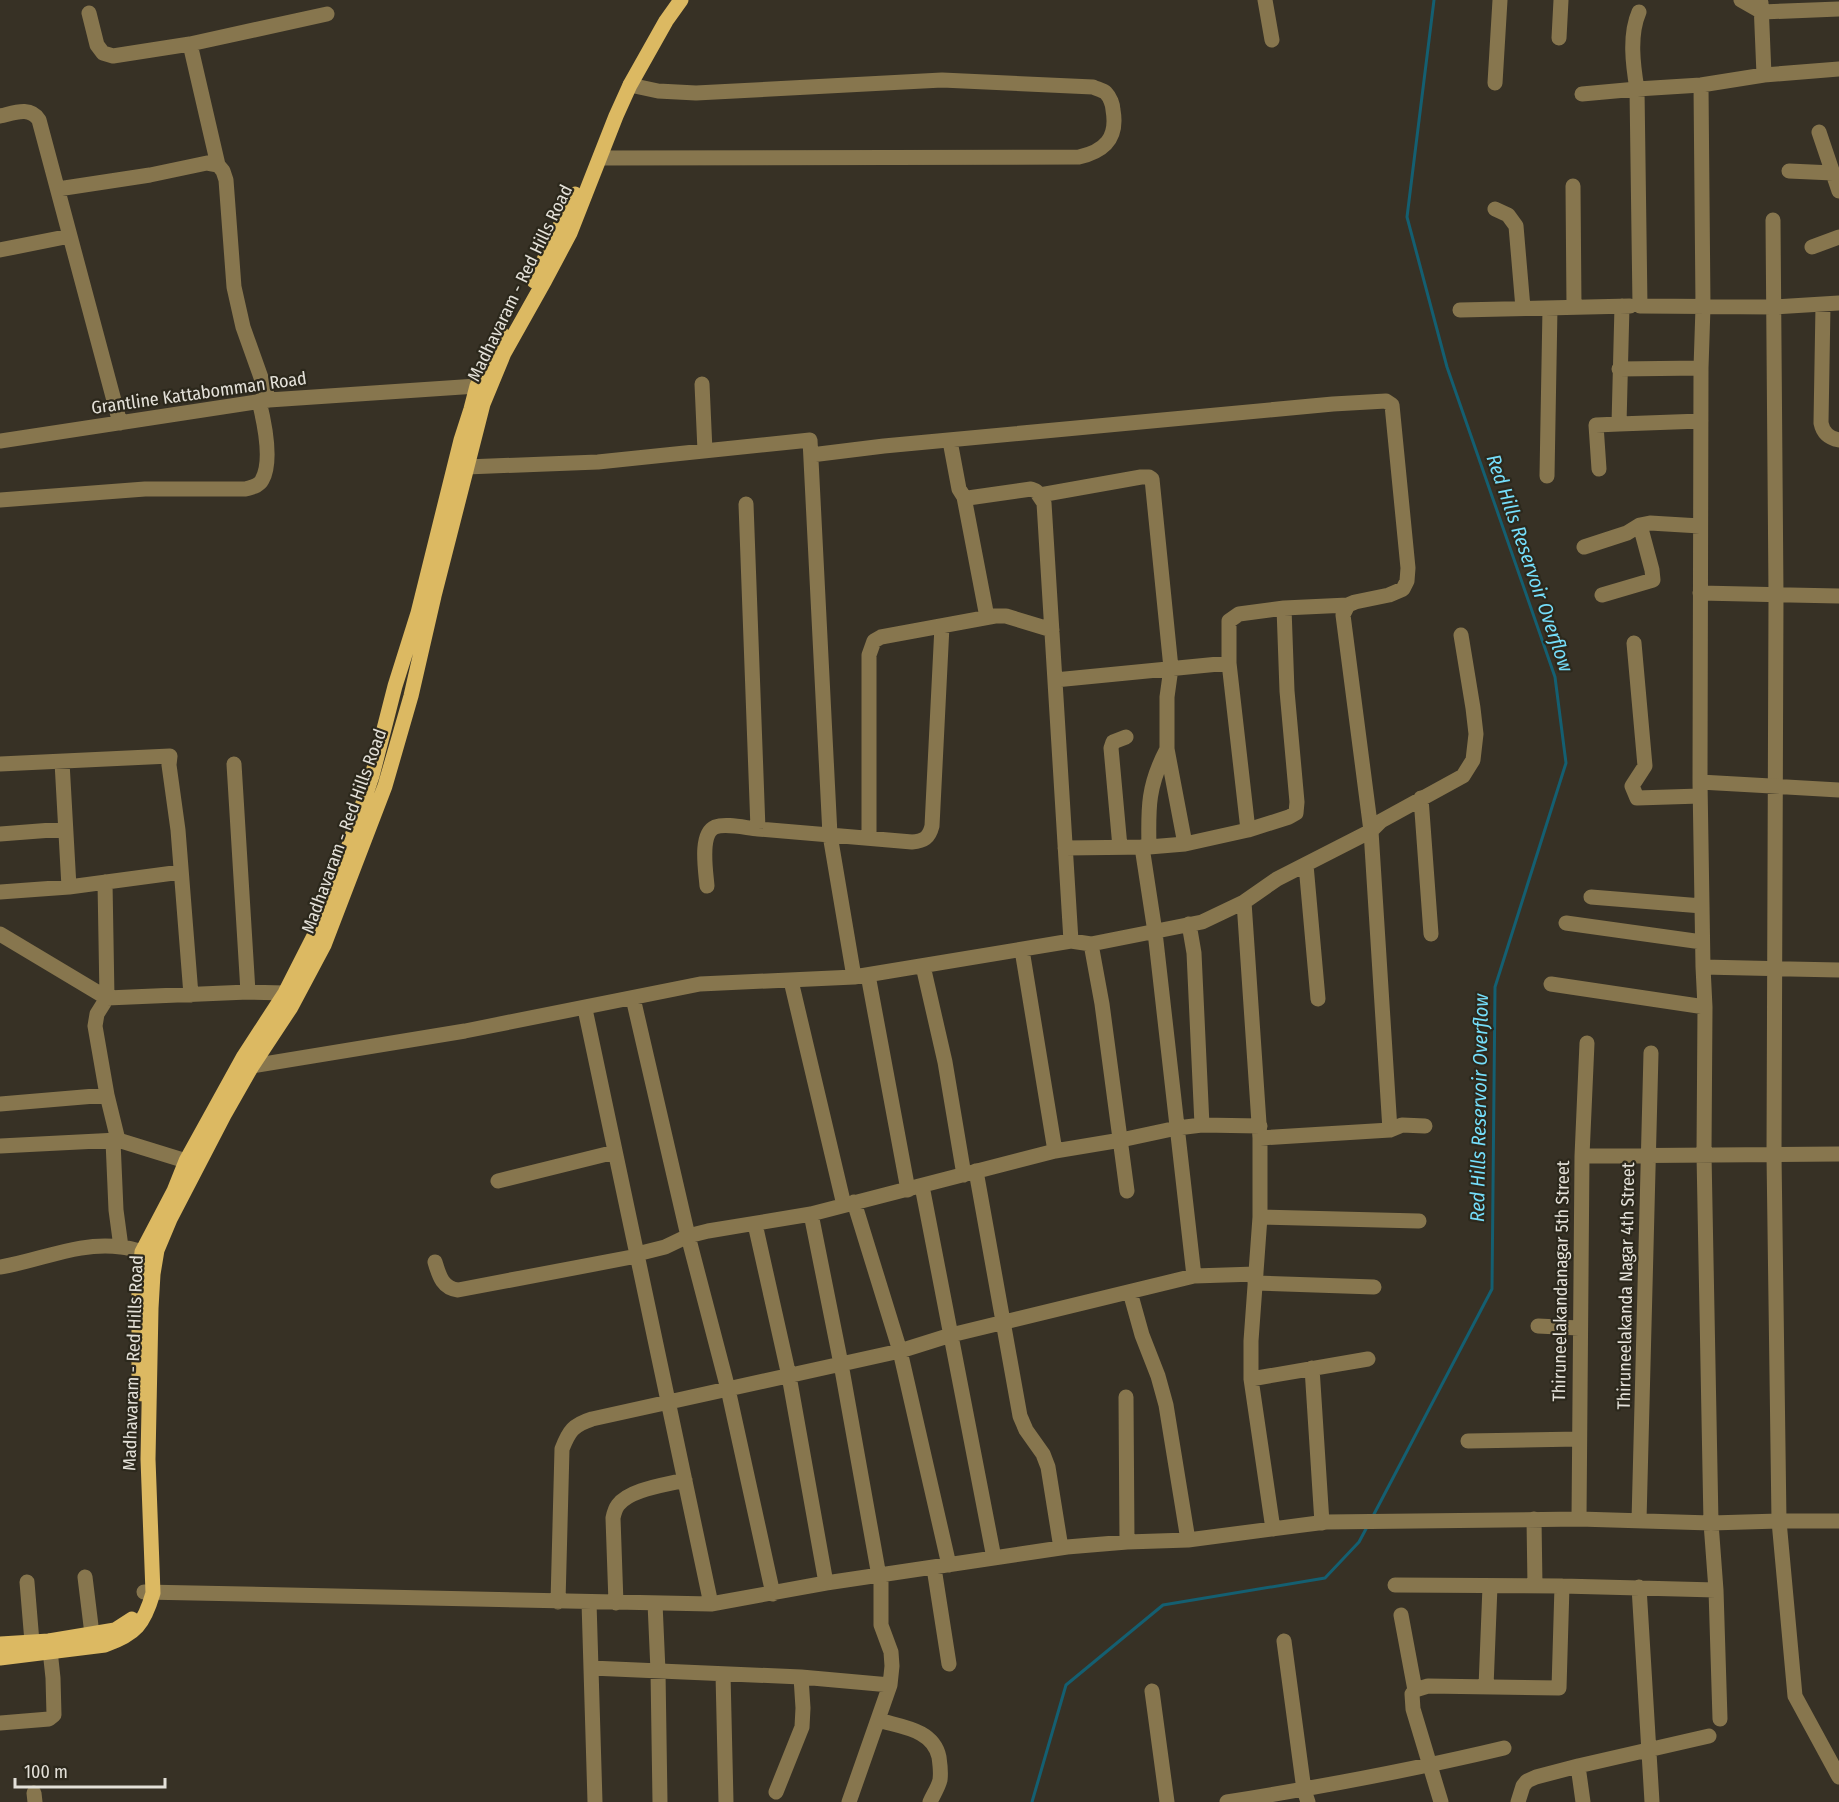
<svg xmlns="http://www.w3.org/2000/svg" width="1839" height="1802" font-family="'Fira Sans Condensed',sans-serif">
  <style>
    .lines { fill: none; stroke-linecap: round; stroke-linejoin: round }
    .stream { stroke: #145f71; stroke-width: 3 }
    .minor { stroke: #87764e; stroke-width: 15 }
    .major { stroke: #dcb962; stroke-width: 15 }
    .labels { text-anchor: middle; dominant-baseline: central; stroke-width: 4.5; stroke-linejoin: round; paint-order: stroke }
    .street-label { font-size: 18px; fill: #e4e1d9; stroke: #2c281c }
    .water-label { font-size: 20px; font-style: italic; fill: #75defa; stroke: #2c281c }
  </style>
  <rect width="100%" height="100%" fill="#373125"/>
  <g class="lines">
    <path class="stream" d="M 1373,1516 L 1492,1289 L 1495,987 L 1566,763 L 1555,677 L 1447,367 L 1407,217 L 1434,0
      M 1032,1802 L 1066,1685 L 1163,1605 L 1325,1578 L 1359,1542 L 1367,1527"/>
    <path class="minor" d="M 1265,0 L 1272,40
      M 1741,0 L 1762,12 L 1839,9
      M 1761,3 L 1764,75
      M 89,13 L 97,45 L 103,53 L 113,56 L 190,44 L 327,14
      M 1559,38 L 1561,0
      M 190,44 L 218,165
      M 1839,69 L 1764,75 L 1701,85 L 1637,89 L 1640,306 L 1774,307 L 1839,303
      M 1495,83 L 1500,0
      M 1701,85 L 1703,307 L 1701,368 L 1700,782 L 1703,967 L 1705,1007 L 1704,1154 L 1711,1523 L 1716,1590 L 1720,1719
      M 1582,94 L 1637,89 C 1633,65 1629,35 1639,12
      M 0,116 C 14,113 30,106 39,120 L 120,423
      M 1819,132 L 1839,191
      M 600,158 L 1079,157 C 1105,151 1118,138 1113,110 C 1113,105 1110,97 1106,93 C 1103,90 1097,89 1093,87 L 942,80 L 696,93 L 658,91 L 630,85
      M 1789,171 L 1833,173
      M 1573,186 L 1574,307
      M 58,189 L 150,175 L 207,163 L 218,165 L 223,171 L 226,180 L 234,287 L 243,327 L 269,400
      M 1495,209 L 1508,215 L 1516,226 L 1523,308
      M 1773,220 L 1776,595 L 1774,1155 L 1779,1521 L 1839,1521
      M 1812,247 L 1839,237
      M 0,250 L 70,236
      M 1823,305 L 1821,423 C 1823,433 1829,438 1839,440
      M 1622,306 L 1619,424 L 1701,421
      M 1460,310 L 1630,306
      M 1619,369 L 1701,368
      M 702,384 L 705,451
      M 0,441 L 269,400 L 477,386
      M 950,441 L 959,489 L 964,497 L 968,498 L 1031,489 L 1036,491 L 1044,503 L 1071,941
      M 811,455 L 884,446 L 1333,404 L 1386,401 L 1392,405 L 1408,568 L 1407,581 L 1403,589 L 1389,595 L 1355,602 L 1348,605 L 1343,615 L 1371,831 L 1390,1130
      M 466,467 L 598,462 L 810,440 L 830,835 L 854,977
      M 1599,469 L 1596,425 L 1619,424
      M 1547,476 L 1550,308
      M 1040,495 L 1141,477 L 1149,477 L 1152,479 L 1171,668 L 1167,697 L 1167,749 L 1185,844
      M 964,497 L 987,617
      M 0,500 L 145,489 L 246,489 C 252,487 259,486 262,480 C 273,461 264,421 259,401
      M 746,504 L 758,829 L 912,842 C 924,841 929,838 932,826 L 942,626
      M 1584,547 L 1627,533 L 1640,525 L 1650,523 L 1700,526
      M 1700,593 L 1839,596
      M 1602,595 L 1653,580 L 1652,570 L 1640,525
      M 1634,643 L 1645,766 L 1632,786 L 1637,798 L 1700,796
      M 1055,680 L 1229,663
      M 62,762 L 69,887
      M 0,764 L 170,756 L 169,765 L 178,830 L 191,995
      M 234,764 L 248,992
      M 1700,782 L 1839,790
      M 1421,798 L 1431,934
      M 1248,830 L 1229,663 L 1229,621 L 1239,614 L 1284,608
      M 0,834 L 65,829
      M 869,837 L 869,655 L 874,641 L 881,637 L 995,616 L 1006,616 L 1052,630
      M 1120,847 L 1111,748 L 1113,742 L 1126,737
      M 1142,847 L 1155,932 L 1194,1276
      M 1149,847 C 1148,807 1148,785 1167,749
      M 1065,848 L 1149,847 L 1185,844 L 1248,830 L 1289,817 L 1296,813 L 1297,802 L 1287,691 L 1284,608 L 1348,605
      M 1306,865 L 1318,999
      M 105,882 L 107,998 L 97,1014 L 95,1026 L 107,1095
      M 707,886 C 706,872 699,834 715,827 C 726,823 746,828 758,829
      M 0,892 L 69,887 L 181,872
      M 1591,897 L 1702,906
      M 1244,902 L 1277,879 L 1371,831 L 1381,821 L 1463,776 L 1473,760 L 1476,734 L 1473,708 L 1461,635
      M 1566,923 L 1702,942
      M 1189,924 L 1194,953 L 1202,1125
      M 0,934 L 107,998 L 248,992 L 285,993
      M 1091,944 L 1102,1004 L 1127,1191
      M 1022,950 L 1055,1151
      M 923,966 L 945,1062 L 964,1175
      M 1703,967 L 1839,970
      M 868,975 L 908,1190
      M 791,981 L 844,1205
      M 1551,984 L 1705,1007
      M 633,998 L 688,1236 L 728,1389 L 773,1594
      M 585,1009 L 711,1604
      M 246,1061 L 252,1066 L 465,1031 L 700,984 L 854,977 L 1071,941 L 1091,944 L 1202,922 L 1244,902 L 1260,1138 L 1260,1217 L 1251,1341 L 1251,1379 L 1273,1529
      M 0,1104 L 107,1095 L 118,1140 L 186,1161 L 196,1166
      M 1260,1138 L 1390,1130 L 1402,1125 L 1425,1126
      M 113,1141 L 116,1210 L 121,1247
      M 0,1146 L 118,1140
      M 1582,1156 L 1839,1154
      M 976,1171 L 1020,1416 L 1026,1430 L 1043,1454 L 1048,1467 L 1061,1548
      M 498,1181 L 615,1152
      M 922,1186 L 994,1558
      M 854,1202 L 900,1351 L 949,1565
      M 811,1214 L 841,1364 L 879,1576
      M 1260,1217 L 1419,1221
      M 755,1224 L 789,1376 L 826,1583
      M 637,1254 L 665,1247 L 688,1236 L 708,1231 L 811,1214 L 1055,1151 L 1121,1140 L 1177,1128 L 1202,1125 L 1260,1126
      M 435,1262 C 439,1275 442,1288 458,1290 L 637,1256
      M 0,1267 C 40,1261 79,1241 121,1247 C 131,1248 142,1252 153,1255
      M 1255,1283 L 1374,1287
      M 1130,1292 L 1142,1335 L 1158,1376 L 1166,1405 L 1188,1540
      M 1538,1326 L 1579,1328
      M 1312,1368 L 1322,1523
      M 1251,1379 L 1368,1359
      M 1126,1397 L 1127,1542
      M 1468,1441 L 1579,1439
      M 1534,1519 L 1535,1586
      M 1579,1519 L 1582,1156 L 1587,1043
      M 1639,1521 L 1651,1053
      M 934,1568 L 949,1664
      M 85,1577 L 92,1634
      M 27,1582 L 32,1642
      M 1395,1585 L 1562,1586 L 1716,1590
      M 1639,1587 L 1652,1802
      M 144,1592 L 711,1604 L 826,1583 L 1067,1547 L 1127,1542 L 1188,1540 L 1326,1522 L 1579,1519 L 1711,1523 L 1779,1521 L 1795,1696 L 1839,1777
      M 558,1602 L 562,1449 C 569,1431 573,1425 592,1419 L 900,1351 L 951,1335 L 1194,1276 L 1256,1274
      M 589,1602 L 595,1802
      M 616,1603 L 613,1518 C 614,1513 615,1509 618,1505 C 630,1489 666,1485 685,1480
      M 655,1603 L 658,1671 L 660,1802
      M 1401,1615 L 1415,1690
      M 1284,1641 L 1304,1790 L 1308,1802
      M 591,1668 L 801,1677 L 890,1685
      M 723,1674 L 726,1802
      M 1486,1687 L 1490,1586
      M 1152,1691 L 1167,1802
      M 878,1720 C 901,1727 933,1729 939,1757 C 940,1764 941,1773 940,1780 C 938,1788 933,1795 930,1802
      M 0,1723 L 49,1719 L 54,1715 L 53,1678 L 49,1641
      M 1578,1766 L 1583,1802
      M 776,1792 L 802,1727 L 803,1708 L 801,1677
      M 34,1793 L 35,1802
      M 849,1802 L 890,1685 L 892,1666 L 891,1652 L 881,1625 L 881,1576
      M 1227,1802 C 1320,1787 1412,1770 1504,1748
      M 1441,1802 L 1413,1709 L 1412,1694 L 1415,1690 L 1428,1686 L 1559,1688 L 1562,1586
      M 1518,1802 L 1523,1786 L 1527,1781 L 1536,1777 L 1578,1766 L 1709,1736"/>
    <path class="major" d="M 534,281 L 575,194
      M 139,1394 L 139,1285 L 142,1252 L 174,1191 L 186,1161 L 244,1056 L 285,993 L 315,934 L 343,863 L 372,776 L 395,686 L 418,613 L 461,440 L 471,409 L 477,386 L 503,335
      M 0,1644 L 49,1641 L 115,1630 L 132,1619
      M 0,1658 L 105,1645 C 136,1634 144,1624 153,1593 L 148,1459 L 151,1308 L 153,1274 L 157,1250 L 170,1219 L 224,1115 L 252,1066 L 291,1007 L 324,945 L 385,786 L 411,696 L 434,596 L 483,404 L 504,353 L 545,280 L 570,233 L 616,116 L 630,85 L 666,21 L 681,0"/>
  </g>
  <g class="labels">
    <g class="street-label">
      <text transform="translate(520 283) rotate(-64)">Madhavaram - Red Hills Road</text>
      <text transform="translate(199 393) rotate(-8)">Grantline Kattabomman Road</text>
      <text transform="translate(344 831) rotate(-70)">Madhavaram - Red Hills Road</text>
      <text transform="translate(1561 1281) rotate(-89)">Thiruneelakandanagar 5th Street</text>
      <text transform="translate(1626 1286) rotate(-89)">Thiruneelakanda Nagar 4th Street</text>
      <text transform="translate(133 1363) rotate(-88)">Madhavaram - Red Hills Road</text>
    </g>
    <g class="water-label">
      <text transform="translate(1530 563) rotate(71)">Red Hills Reservoir Overflow</text>
      <text transform="translate(1479 1108) rotate(-89)">Red Hills Reservoir Overflow</text>
    </g>
  </g>
  <path d="M15 1778v9h150v-9" fill="none" stroke="#e4e1d9" stroke-width="3"/>
  <text x="24" y="1778" font-size="18" fill="#e4e1d9" stroke="#2c281c" stroke-width="4.5" paint-order="stroke">100 m</text>
</svg>
